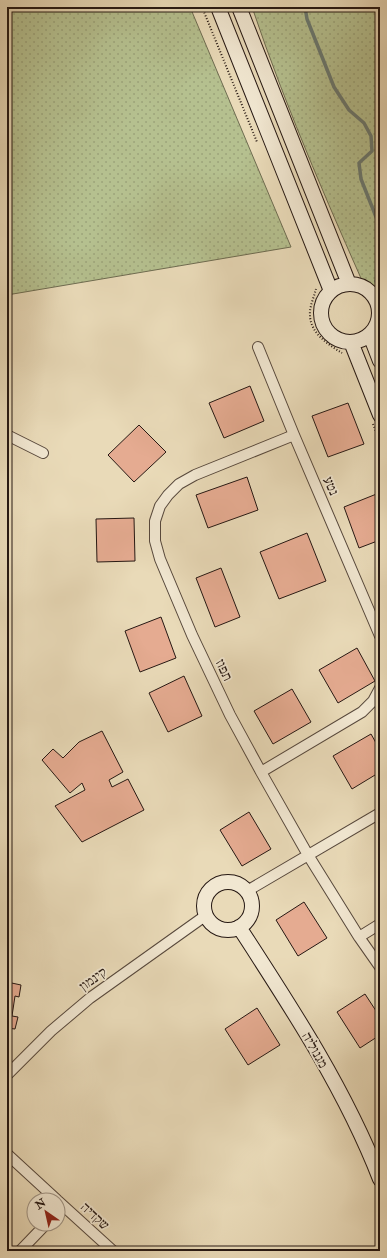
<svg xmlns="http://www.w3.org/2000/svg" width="387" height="1258" font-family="'IM FELL Double Pica','Frank Ruhl Libre',serif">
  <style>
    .grass { fill: url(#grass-dots); stroke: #6e6c51 }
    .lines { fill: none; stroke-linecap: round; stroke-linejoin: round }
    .stream { stroke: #6a7971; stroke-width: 3.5 }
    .building { fill: #e5ab91; stroke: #261813 }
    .street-casing { stroke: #57483c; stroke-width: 12 }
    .secondary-casing { stroke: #261813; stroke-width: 16 }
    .path { stroke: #261813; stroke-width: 2; stroke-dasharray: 1 2; stroke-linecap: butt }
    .street { stroke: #f1e7d1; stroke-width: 10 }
    .secondary { stroke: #f1e7d1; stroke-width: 14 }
    .labels { text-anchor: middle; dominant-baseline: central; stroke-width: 3.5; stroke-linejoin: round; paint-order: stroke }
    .street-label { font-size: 14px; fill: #261813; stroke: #f1e7d1 }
  </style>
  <defs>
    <pattern id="grass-dots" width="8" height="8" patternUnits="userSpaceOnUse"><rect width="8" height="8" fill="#b5c08f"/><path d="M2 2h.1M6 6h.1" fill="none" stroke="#9ca47a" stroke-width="1.8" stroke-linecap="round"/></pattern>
  </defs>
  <rect width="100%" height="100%" fill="#e9dab8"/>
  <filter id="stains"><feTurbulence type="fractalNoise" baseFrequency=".005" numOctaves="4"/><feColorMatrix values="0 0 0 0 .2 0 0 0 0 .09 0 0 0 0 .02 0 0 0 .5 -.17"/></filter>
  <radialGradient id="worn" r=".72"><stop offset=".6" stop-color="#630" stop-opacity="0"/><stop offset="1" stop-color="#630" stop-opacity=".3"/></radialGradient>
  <path class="grass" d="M 7,7 L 190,7 L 291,247 L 7,295 Z
    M 252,7 L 380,7 L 380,321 C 334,218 288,114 252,7 Z"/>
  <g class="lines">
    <path class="stream" d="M 305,7 L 307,19 L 334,87 L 349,110 L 364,123 L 371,136 L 372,151 L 359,163 L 361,179 L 380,227
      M 380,278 L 376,281 L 380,291"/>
  </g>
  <path class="building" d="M 250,386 L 264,421 L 224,438 L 209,403 Z
    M 348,403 L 364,444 L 328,457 L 312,416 Z
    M 139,425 L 166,452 L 134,482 L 108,455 Z
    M 247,477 L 258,510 L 208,528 L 196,495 Z
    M 379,493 L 380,540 L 359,548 L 344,507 Z
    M 134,518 L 135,561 L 97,562 L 96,519 Z
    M 307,533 L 326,581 L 279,599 L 260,552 Z
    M 221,568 L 240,617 L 215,627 L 196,578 Z
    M 161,617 L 176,658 L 140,672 L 125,631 Z
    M 357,648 L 375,681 L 338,703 L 319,670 Z
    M 184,676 L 202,716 L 168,732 L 149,693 Z
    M 292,689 L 311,722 L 273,744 L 254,711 Z
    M 102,731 L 123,772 L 109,780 L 112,787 L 128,779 L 144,810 L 82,842 L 55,806 L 85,790 L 82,783 L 70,793 L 42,760 L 53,749 L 63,758 L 79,742 Z
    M 371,734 L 380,750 L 380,772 L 352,789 L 333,756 Z
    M 249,812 L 271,849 L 242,866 L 220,830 Z
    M 304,902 L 327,938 L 298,956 L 276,920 Z
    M 7,982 L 21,985 L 19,997 L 15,996 L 12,1016 L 18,1017 L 15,1029 L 7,1028 Z
    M 365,994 L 380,1017 L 380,1035 L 360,1048 L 337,1012 Z
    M 257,1008 L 280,1045 L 248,1065 L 225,1029 Z"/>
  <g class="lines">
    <defs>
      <path id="street" d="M 258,347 L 294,435 L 380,636
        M 7,435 L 43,453
        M 294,435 L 195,475 L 179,484 L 168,495 L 160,506 L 155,521 L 155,541 L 160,559 L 192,635 L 230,715 L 261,772 L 308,855 L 359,937 L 380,967
        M 261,772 L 362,712 L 373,701 L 380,688
        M 247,891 L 380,813
        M 359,937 L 380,924
        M 7,1075 L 51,1031 L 90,998 L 205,916
        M 7,1154 L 57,1200
        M 58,1201 L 113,1251
        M 20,1251 L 46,1224"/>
      <path id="secondary" d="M 218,7 L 331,291
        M 239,7 L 349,284
        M321 313a29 29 0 1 1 58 0a29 29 0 1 1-58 0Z
        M 370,335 L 380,361
        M 351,342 L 380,415
        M204 906a24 24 0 1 1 48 0a24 24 0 1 1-48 0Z
        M 239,927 C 291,1007 345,1089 380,1179"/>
    </defs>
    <use href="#street" class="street-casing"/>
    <use href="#secondary" class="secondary-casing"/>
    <path class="path" d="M 202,7 L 257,142
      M 316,289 C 314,297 309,308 310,316 C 311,334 329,345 342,353
      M 373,424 L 380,442"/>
    <use href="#street" class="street"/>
    <use href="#secondary" class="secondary"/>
  </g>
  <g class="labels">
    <g class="street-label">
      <text transform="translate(331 486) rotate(67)">נטע</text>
      <text transform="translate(224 670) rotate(65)">תפוז</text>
      <text transform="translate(93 979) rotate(-36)">קינמון</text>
      <text transform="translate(315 1050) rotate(61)">מגנוליה</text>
      <text transform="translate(95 1216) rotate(43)">שקדיה</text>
    </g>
  </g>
  <rect width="387" height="1258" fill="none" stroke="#e9dab8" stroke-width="24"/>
  <rect x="8" y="8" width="371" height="1242" fill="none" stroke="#261813" stroke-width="2"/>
  <rect x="12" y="12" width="363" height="1234" fill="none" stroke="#261813"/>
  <g transform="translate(46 1212) rotate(326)"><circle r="19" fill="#f1e7d1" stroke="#a09485"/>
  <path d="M0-3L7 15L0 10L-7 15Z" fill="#8f2418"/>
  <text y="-6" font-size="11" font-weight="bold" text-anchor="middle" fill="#261813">N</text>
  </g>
  <rect width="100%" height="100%" filter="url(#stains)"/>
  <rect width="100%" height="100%" fill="url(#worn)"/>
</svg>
